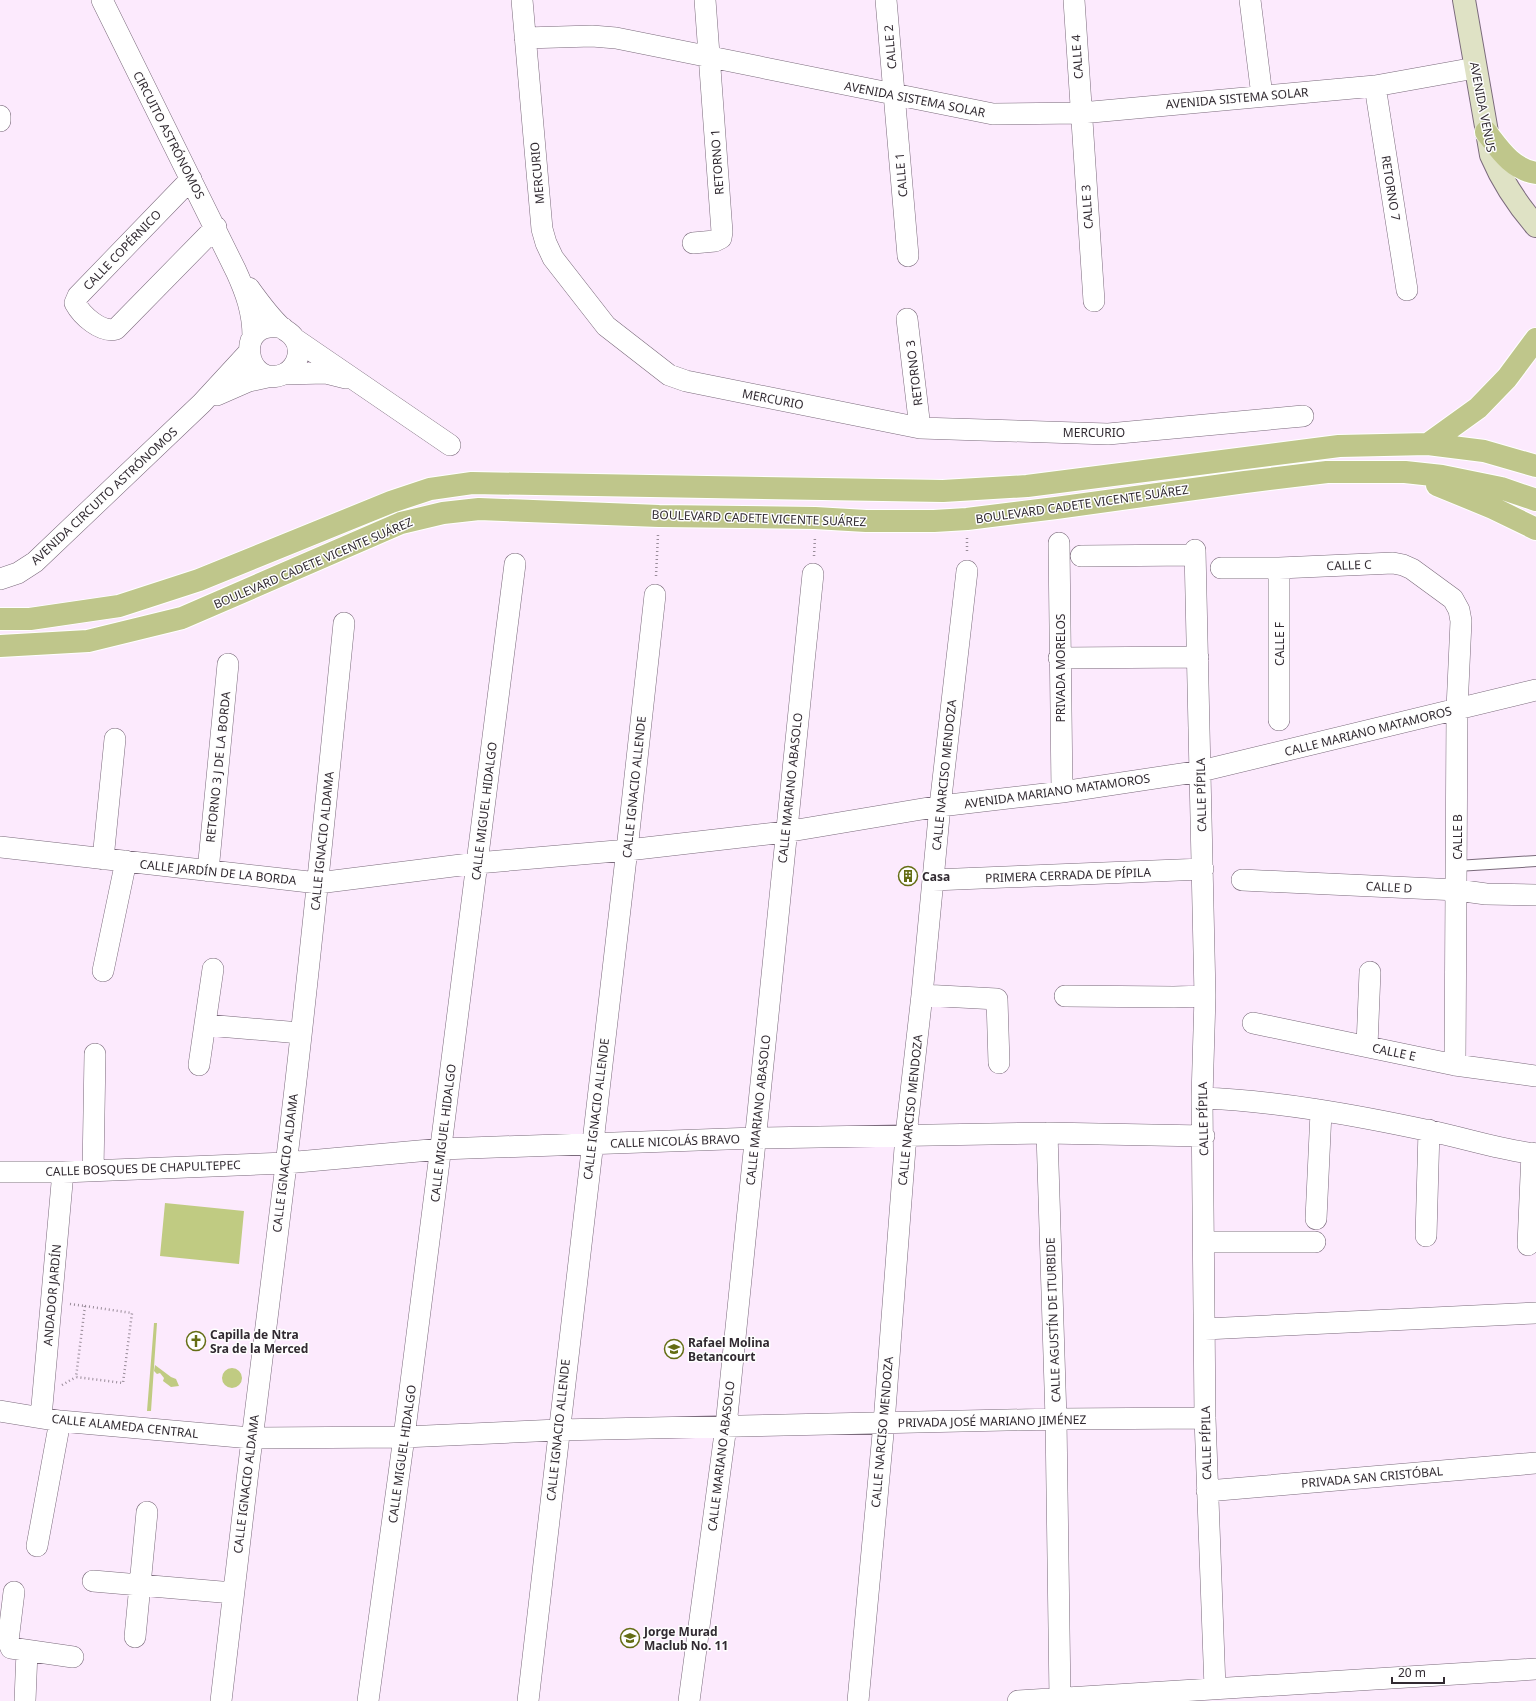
<svg xmlns="http://www.w3.org/2000/svg" width="1536" height="1701" font-family="'Noto Sans',sans-serif">
  <style>
    .green { fill: #c0cb82 }
    .lines { fill: none; stroke-linecap: round; stroke-linejoin: round }
    .lane-casing { stroke: #7a6a7b; stroke-width: 12 }
    .street-casing { stroke: #7a6a7b; stroke-width: 22 }
    .secondary-casing { stroke: #7a6a7b; stroke-width: 24 }
    .primary-casing { stroke: #fff; stroke-width: 24 }
    .path { stroke: #998c99; stroke-width: 2.5; stroke-dasharray: 1 3; stroke-linecap: butt }
    .lane { stroke: #fff; stroke-width: 10 }
    .street { stroke: #fff; stroke-width: 21 }
    .secondary { stroke: #dfe2c5; stroke-width: 22 }
    .primary { stroke: #bfc68b; stroke-width: 22 }
    .labels { text-anchor: middle; dominant-baseline: central; stroke-width: 3; stroke-linejoin: round; paint-order: stroke }
    .street-label { font-size: 12px; fill: #312a31; stroke: #fefefe }
    .poi-label { font-size: 12px; font-weight: bold; fill: #312a31; stroke: #fefefe; text-anchor: start }
  </style>
  <rect width="100%" height="100%" fill="#fceafd"/>
  <path class="green" d="M 165,1203 L 244,1211 L 239,1264 L 160,1256 Z
    M 154,1323 L 157,1323 L 151,1411 L 147,1411 Z
    M 155,1365 L 171,1377 L 176,1379 L 179,1386 L 171,1387 L 163,1381 L 164,1378 L 160,1373 L 157,1374 L 154,1371 Z
    M222 1378a10 10 0 1 1 20 0a10 10 0 1 1-20 0Z"/>
  <g class="lines">
    <defs>
      <path id="lane" d="M 1457,866 L 1536,861"/>
      <path id="street" d="M 102,0 L 236,271 C 246,293 253,312 253,337
        M 522,0 L 542,229 L 546,243 L 553,258 L 606,326 L 669,375 L 686,381 L 920,428 L 1108,434 L 1303,416
        M 886,0 L 908,256
        M 1074,0 L 1094,301
        M 1250,0 L 1262,96
        M 525,38 L 592,36 L 616,38 L 993,114 L 1081,113 L 1375,86 L 1475,68
        M 1375,86 L 1407,290
        M 0,116 L 0,121
        M 191,179 L 78,296 L 75,303 C 82,316 101,333 116,329 L 216,227
        M 693,243 L 715,241 L 721,238 L 722,232 L 705,0
        M 249,288 C 259,302 270,317 282,328 C 286,331 291,333 294,338 C 297,342 299,349 298,355 C 297,363 291,371 284,374 C 245,391 232,317 283,328
        M 907,319 L 920,428
        M 295,339 L 450,445
        M 284,374 L 326,373 L 346,378
        M 217,395 L 249,381 L 272,376
        M 1059,543 L 1062,792
        M 1195,550 L 1205,996 L 1202,1098 L 1205,1418 L 1215,1688
        M 1081,556 L 1195,555
        M 1221,568 L 1279,568 L 1393,563 L 1403,565 L 1412,569 L 1453,599 L 1459,610 L 1461,621 L 1457,709 L 1455,1065
        M 0,579 L 18,573 L 35,562 L 202,403 L 249,352
        M 1059,658 L 1198,657
        M 1279,720 L 1279,568
        M 0,847 L 318,883 L 477,863 L 628,850 L 785,832 L 940,806 L 1062,792 L 1201,771 L 1536,690
        M 103,859 L 115,739
        M 208,871 L 228,664
        M 933,880 L 1203,869
        M 1242,880 L 1457,890 L 1486,894 L 1536,895
        M 103,971 L 126,861
        M 922,995 L 997,999 L 999,1063
        M 1065,996 L 1174,997 L 1205,996
        M 1253,1023 L 1455,1065 L 1536,1076
        M 206,1025 L 300,1033
        M 1367,1046 L 1370,972
        M 199,1065 L 213,969
        M 1202,1098 C 1278,1101 1355,1115 1430,1131 C 1465,1138 1500,1150 1536,1154
        M 1047,1133 L 1056,1419 L 1060,1698
        M 93,1171 L 95,1054
        M 0,1172 L 63,1172 L 286,1163 L 441,1149 L 755,1138 L 1047,1133 L 1204,1136
        M 1316,1219 L 1321,1112
        M 1426,1236 L 1429,1130
        M 1205,1242 L 1315,1242
        M 1528,1245 L 1532,1153
        M 1205,1329 L 1536,1313
        M 0,1411 L 60,1421 L 251,1438 L 404,1437 L 558,1430 L 1056,1419 L 1205,1418
        M 41,1417 L 63,1172
        M 1207,1491 L 1536,1463
        M 37,1546 L 60,1421
        M 93,1581 L 233,1593
        M 14,1592 L 8,1641 L 11,1648 L 73,1657
        M 135,1637 L 147,1512
        M 25,1701 L 27,1651
        M 221,1701 C 241,1522 264,1344 286,1165 C 308,985 326,804 344,623
        M 368,1701 L 404,1437 L 515,564
        M 528,1701 C 569,1332 616,964 655,595
        M 689,1701 L 726,1426 L 813,574
        M 858,1701 L 884,1423 L 906,1135 L 922,995 L 940,806 L 967,571
        M 1018,1701 L 1536,1669"/>
      <path id="secondary" d="M 1464,0 L 1491,155 C 1502,181 1517,204 1536,226"/>
      <path id="primary" d="M 1486,132 C 1500,150 1512,169 1536,173
        M 1428,444 L 1478,408 L 1507,378 L 1536,339
        M 1437,485 L 1493,508 L 1536,529
        M 0,619 L 30,619 L 119,606 L 199,580 L 391,502 L 430,489 L 472,483 L 943,491 L 1027,486 L 1339,446 L 1428,444 L 1484,451 L 1536,466
        M 0,646 L 88,641 L 182,618 L 401,523 L 443,513 L 479,509 L 659,516 L 815,518 L 866,521 L 934,521 L 967,519 L 1056,508 L 1245,482 L 1327,472 L 1405,472 L 1442,476 L 1501,488 L 1536,500"/>
    </defs>
    <use href="#lane" class="lane-casing"/>
    <use href="#street" class="street-casing"/>
    <use href="#secondary" class="secondary-casing"/>
    <use href="#primary" class="primary-casing"/>
    <path class="path" d="M 967,538 L 967,553
      M 814,556 L 815,537
      M 656,576 L 658,535
      M 70,1304 L 85,1306
      M 85,1306 L 132,1313 L 123,1383 L 76,1377 Z
      M 62,1385 L 76,1377"/>
    <use href="#lane" class="lane"/>
    <use href="#street" class="street"/>
    <use href="#secondary" class="secondary"/>
    <use href="#primary" class="primary"/>
  </g>
  <defs>
    <symbol id="building-ring" viewBox="-11 -11 22 22"><circle r="9.5" fill="#fefefe" stroke="#646d14" stroke-width="1.5"/><path d="M-4-6H4V6H1V3H-1V6H-4ZM-2.5-4.3h1.7v1.8h-1.7ZM.8-4.3h1.7v1.8H.8ZM-2.5-1h1.7V.8h-1.7ZM.8-1h1.7V.8H.8Z" fill="#646d14"/></symbol>
    <symbol id="church-ring" viewBox="-11 -11 22 22"><circle r="9.5" fill="#fefefe" stroke="#646d14" stroke-width="1.5"/><path d="M-1.2-6h2.4v3.5h3.3v2.4h-3.3V6h-2.4V-.1h-3.3v-2.4h3.3Z" fill="#646d14"/></symbol>
    <symbol id="school-ring" viewBox="-11 -11 22 22"><circle r="9.5" fill="#fefefe" stroke="#646d14" stroke-width="1.5"/><path d="M0-5L7-2L0 1L-7-2ZM-4 1L0 2.5L4 1V4Q0 6-4 4Z" fill="#646d14"/></symbol>
  </defs>
  <g fill-rule="evenodd">
    <use href="#building-ring" x="897" y="865" width="22" height="22"/>
    <use href="#church-ring" x="185" y="1330" width="22" height="22"/>
    <use href="#school-ring" x="663" y="1338" width="22" height="22"/>
    <use href="#school-ring" x="619" y="1627" width="22" height="22"/>
  </g>
  <g class="labels">
    <g class="street-label">
      <text transform="translate(890 47) rotate(-95)">CALLE 2</text>
      <text transform="translate(1077 57) rotate(-94)">CALLE 4</text>
      <text transform="translate(1237 98) rotate(-5)">AVENIDA SISTEMA SOLAR</text>
      <text transform="translate(915 99) rotate(11)">AVENIDA SISTEMA SOLAR</text>
      <text transform="translate(1483 107) rotate(79)">AVENIDA VENUS</text>
      <text transform="translate(169 135) rotate(63)">CIRCUITO ASTRÓNOMOS</text>
      <text transform="translate(717 162) rotate(-94)">RETORNO 1</text>
      <text transform="translate(537 173) rotate(-95)">MERCURIO</text>
      <text transform="translate(901 175) rotate(-95)">CALLE 1</text>
      <text transform="translate(1391 188) rotate(81)">RETORNO 7</text>
      <text transform="translate(1087 207) rotate(-94)">CALLE 3</text>
      <text transform="translate(122 250) rotate(-46)">CALLE COPÉRNICO</text>
      <text transform="translate(914 373) rotate(-97)">RETORNO 3</text>
      <text transform="translate(773 399) rotate(11)">MERCURIO</text>
      <text x="1094" y="432">MERCURIO</text>
      <text transform="translate(104 496) rotate(-43)">AVENIDA CIRCUITO ASTRÓNOMOS</text>
      <text transform="translate(1082 504) rotate(-8)">BOULEVARD CADETE VICENTE SUÁREZ</text>
      <text transform="translate(759 518) rotate(2)">BOULEVARD CADETE VICENTE SUÁREZ</text>
      <text transform="translate(313 563) rotate(-23)">BOULEVARD CADETE VICENTE SUÁREZ</text>
      <text transform="translate(1349 565) rotate(-2)">CALLE C</text>
      <text transform="translate(1279 644) rotate(-90)">CALLE F</text>
      <text transform="translate(1060 668) rotate(-90)">PRIVADA MORELOS</text>
      <text transform="translate(1368 731) rotate(-14)">CALLE MARIANO MATAMOROS</text>
      <text transform="translate(218 767) rotate(-84)">RETORNO 3 J DE LA BORDA</text>
      <text transform="translate(944 775) rotate(-84)">CALLE NARCISO MENDOZA</text>
      <text transform="translate(634 787) rotate(-84)">CALLE IGNACIO ALLENDE</text>
      <text transform="translate(790 788) rotate(-84)">CALLE MARIANO ABASOLO</text>
      <text transform="translate(1057 791) rotate(-8)">AVENIDA MARIANO MATAMOROS</text>
      <text transform="translate(1201 795) rotate(-91)">CALLE PÍPILA</text>
      <text transform="translate(484 811) rotate(-83)">CALLE MIGUEL HIDALGO</text>
      <text transform="translate(1457 837) rotate(-90)">CALLE B</text>
      <text transform="translate(322 841) rotate(-84)">CALLE IGNACIO ALDAMA</text>
      <text transform="translate(218 872) rotate(6)">CALLE JARDÍN DE LA BORDA</text>
      <text transform="translate(1068 875) rotate(-2)">PRIMERA CERRADA DE PÍPILA</text>
      <text transform="translate(1389 887) rotate(3)">CALLE D</text>
      <text transform="translate(1394 1052) rotate(12)">CALLE E</text>
      <text transform="translate(596 1109) rotate(-83)">CALLE IGNACIO ALLENDE</text>
      <text transform="translate(758 1110) rotate(-84)">CALLE MARIANO ABASOLO</text>
      <text transform="translate(910 1110) rotate(-84)">CALLE NARCISO MENDOZA</text>
      <text transform="translate(1203 1119) rotate(-91)">CALLE PÍPILA</text>
      <text transform="translate(443 1133) rotate(-83)">CALLE MIGUEL HIDALGO</text>
      <text transform="translate(675 1141) rotate(-2)">CALLE NICOLÁS BRAVO</text>
      <text transform="translate(285 1163) rotate(-83)">CALLE IGNACIO ALDAMA</text>
      <text transform="translate(143 1168) rotate(-2)">CALLE BOSQUES DE CHAPULTEPEC</text>
      <text transform="translate(52 1295) rotate(-85)">ANDADOR JARDÍN</text>
      <text transform="translate(1053 1320) rotate(-92)">CALLE AGUSTÍN DE ITURBIDE</text>
      <text transform="translate(992 1421) rotate(-1)">PRIVADA JOSÉ MARIANO JIMÉNEZ</text>
      <text transform="translate(125 1426) rotate(6)">CALLE ALAMEDA CENTRAL</text>
      <text transform="translate(558 1430) rotate(-84)">CALLE IGNACIO ALLENDE</text>
      <text transform="translate(882 1432) rotate(-85)">CALLE NARCISO MENDOZA</text>
      <text transform="translate(1206 1443) rotate(-91)">CALLE PÍPILA</text>
      <text transform="translate(402 1454) rotate(-82)">CALLE MIGUEL HIDALGO</text>
      <text transform="translate(721 1456) rotate(-83)">CALLE MARIANO ABASOLO</text>
      <text transform="translate(1372 1477) rotate(-5)">PRIVADA SAN CRISTÓBAL</text>
      <text transform="translate(246 1484) rotate(-83)">CALLE IGNACIO ALDAMA</text>
    </g>
    <g class="poi-label">
      <text x="922" y="876">Casa</text>
      <text x="210" y="1334">Capilla de Ntra<tspan x="210" dy="14">Sra de la Merced</tspan></text>
      <text x="688" y="1342">Rafael Molina<tspan x="688" dy="14">Betancourt</tspan></text>
      <text x="644" y="1631">Jorge Murad<tspan x="644" dy="14">Maclub No. 11</tspan></text>
    </g>
  </g>
  <path d="M1392 1677v6h52v-6" fill="none" stroke="#312a31" stroke-width="2"/>
  <text x="1398" y="1677" font-size="12" fill="#312a31" stroke="#fefefe" stroke-width="3" paint-order="stroke">20 m</text>
</svg>
